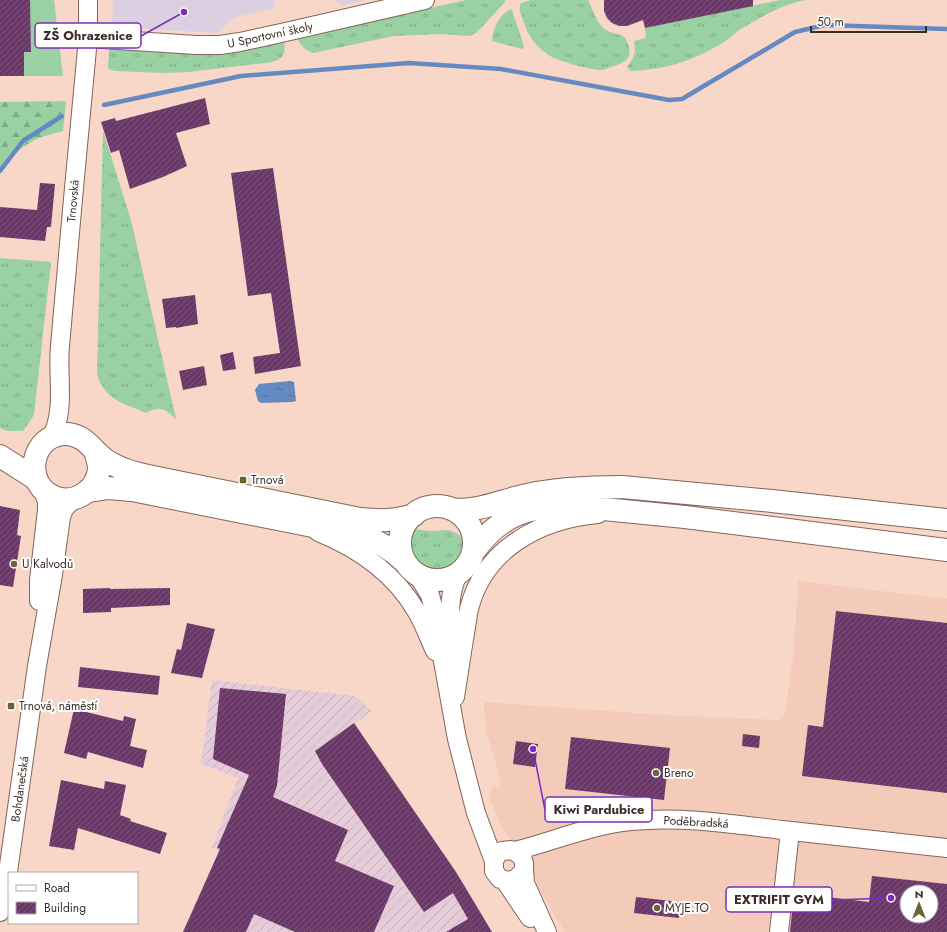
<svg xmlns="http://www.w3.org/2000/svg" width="947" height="932" font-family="Jost,sans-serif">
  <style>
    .built { fill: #f4cab9; fill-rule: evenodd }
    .industrial { fill: url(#industrial-furrows) }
    .education { fill: #ddcfe2 }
    .grass { fill: url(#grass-tufts) }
    .forest { fill: url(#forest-firs) }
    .pitch { fill: #99d1a2 }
    .water { fill: url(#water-ripples) }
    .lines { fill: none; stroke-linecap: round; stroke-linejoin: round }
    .stream { stroke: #658ac2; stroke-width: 4.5 }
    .building { fill: url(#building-hatch); fill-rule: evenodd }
    .minor-casing { stroke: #836559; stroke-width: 20 }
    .major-casing { stroke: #836559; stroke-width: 24 }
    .minor { stroke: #fff; stroke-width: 18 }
    .major { stroke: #fff; stroke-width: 22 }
    .poi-dot { fill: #6d6330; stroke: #fff; stroke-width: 1.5 }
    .labels { text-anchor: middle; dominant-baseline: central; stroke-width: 4; stroke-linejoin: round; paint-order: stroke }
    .street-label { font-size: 12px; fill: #3b2e28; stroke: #fff }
    .poi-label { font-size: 12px; fill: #3b2e28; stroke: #fff; text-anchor: start }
    .leader { fill: none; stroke: #7b2cbf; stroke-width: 1.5 }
    .callout-dot { fill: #7b2cbf; stroke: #fff; stroke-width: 1.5 }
    .callout { fill: #fff; stroke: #7b2cbf; stroke-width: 1.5 }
    .callout-label { font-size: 13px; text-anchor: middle; font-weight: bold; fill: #3b2e28 }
  </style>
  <defs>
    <pattern id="industrial-furrows" width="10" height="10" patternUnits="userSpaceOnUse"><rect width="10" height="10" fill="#e4cdd8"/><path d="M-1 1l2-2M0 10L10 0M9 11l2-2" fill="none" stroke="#c4b0b9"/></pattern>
    <pattern id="grass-tufts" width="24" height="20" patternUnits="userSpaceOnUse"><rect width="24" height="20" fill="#99d1a2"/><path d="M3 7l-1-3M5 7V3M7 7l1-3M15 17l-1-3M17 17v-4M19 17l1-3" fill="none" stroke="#7eaa84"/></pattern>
    <pattern id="forest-firs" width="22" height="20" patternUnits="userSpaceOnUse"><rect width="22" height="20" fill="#99d1a2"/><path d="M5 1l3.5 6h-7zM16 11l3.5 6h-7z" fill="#7eaa84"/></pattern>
    <pattern id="water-ripples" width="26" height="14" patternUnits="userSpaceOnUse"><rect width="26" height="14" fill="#658ac2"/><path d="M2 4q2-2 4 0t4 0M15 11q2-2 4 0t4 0" fill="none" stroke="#54719e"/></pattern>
    <pattern id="building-hatch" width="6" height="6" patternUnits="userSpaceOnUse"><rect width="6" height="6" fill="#6a3967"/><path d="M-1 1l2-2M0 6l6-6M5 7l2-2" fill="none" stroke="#7c5478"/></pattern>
  </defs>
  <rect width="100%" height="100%" fill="#f8d6c8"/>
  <path class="built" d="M 798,581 L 947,599 L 947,932 L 565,932 L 503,829 L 490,801 L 492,786 L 500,787 L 501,782 L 486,731 L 484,702 L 662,715 L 778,720 L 785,715 L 794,650 ZM 907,892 L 931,892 L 931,916 L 907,916 Z"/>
  <path class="industrial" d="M 212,680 L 355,696 L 372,711 L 354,724 L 464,884 L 492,932 L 184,932 L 219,851 L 212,848 L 238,778 L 201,764 Z"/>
  <path class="education" d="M 113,0 L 278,0 L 273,1 L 275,8 L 236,17 L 216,33 L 112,27 Z
    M 333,0 L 365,0 L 344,5 Z"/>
  <path class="grass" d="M 466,0 L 505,0 L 505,2 L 482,27 L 476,33 L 472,35 L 467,36 L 442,34 L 394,36 L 313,53 C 306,51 300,45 297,38 Z
    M 531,0 L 588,0 C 592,8 596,20 602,27 C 614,38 625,29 629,47 C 633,60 621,64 611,67 C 608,68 603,70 600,70 C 591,70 559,61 552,57 C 536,47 529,38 523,20 C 521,14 518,9 521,3 Z
    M 780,0 L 805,0 C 781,5 759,18 738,31 C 733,35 729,39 724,42 C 696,60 664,70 631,71 L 627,67 C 635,56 636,54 634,41 L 646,38 L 645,28 Z
    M 511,9 L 512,10 L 524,46 L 523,49 L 492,41 C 493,28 499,15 511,9 Z
    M 284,41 C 287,58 279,61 265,63 L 188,72 L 163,73 L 115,71 L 109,69 L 108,67 L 109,49 L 113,48 L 219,54 L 233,52 Z
    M 103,131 L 131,220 L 176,419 C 165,409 160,405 146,413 C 124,403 106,401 97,375 Z
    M 0,258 L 51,262 L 34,415 L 23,431 L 7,431 L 0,428 Z
    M 415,529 C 421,530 428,531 434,531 C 449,530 452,528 463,539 C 465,588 393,572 415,529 Z"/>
  <path class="forest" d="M 66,101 L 63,131 C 31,139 20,145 0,172 L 0,102 Z"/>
  <path class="pitch" d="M 0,0 L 54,0 L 63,76 L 0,76 Z"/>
  <path class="water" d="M 290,381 L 294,382 L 296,401 L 292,402 L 261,403 L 258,401 L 255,390 L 259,384 Z"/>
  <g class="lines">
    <path class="stream" d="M 104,105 L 241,76 L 409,63 L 501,69 L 669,100 L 682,99 L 795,32 L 825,25 L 947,29
      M 0,171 L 23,141 L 62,116"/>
  </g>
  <path class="building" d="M 0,0 L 30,0 L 31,52 L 24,52 L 24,76 L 0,76 Z
    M 604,0 L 753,0 L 753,6 L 645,28 L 643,20 L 627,26 L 619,26 L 612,23 L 607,18 L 604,11 Z
    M 205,98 L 210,124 L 176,133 L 187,166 L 163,177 L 130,189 L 119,150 L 111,153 L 101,122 L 115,118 L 116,121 Z
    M 273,168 L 301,366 L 255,374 L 253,357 L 280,353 L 271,293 L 248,296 L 231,173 Z
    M 40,183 L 55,184 L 51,227 L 47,227 L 45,241 L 0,237 L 0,207 L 37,210 Z
    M 195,295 L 198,324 L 176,328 L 176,327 L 166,328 L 162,299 Z
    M 233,352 L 236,369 L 223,371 L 220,355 Z
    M 204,366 L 207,385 L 183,390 L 179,371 Z
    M 0,506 L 20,510 L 17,535 L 21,536 L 13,587 L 0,585 Z
    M 110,588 L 110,589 L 170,588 L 170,605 L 111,608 L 111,612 L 83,613 L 83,589 Z
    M 836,611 L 947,623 L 947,793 L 802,776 L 808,725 L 823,727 Z
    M 187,623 L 215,629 L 202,678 L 171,673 L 177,649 L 181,650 Z
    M 80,667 L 160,676 L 158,695 L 78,687 Z
    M 220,688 L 286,694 L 277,786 L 273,797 L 348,830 L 335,861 L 394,886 L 374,932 L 295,932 L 254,914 L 246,932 L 183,932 L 220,849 L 217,848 L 249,775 L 213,759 Z
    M 74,709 L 123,721 L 124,716 L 136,719 L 130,746 L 147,750 L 143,768 L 88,752 L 86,759 L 64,753 Z
    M 354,723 L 456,872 L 492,932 L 446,932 L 468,919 L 453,893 L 424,912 L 322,764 L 315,751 Z
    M 743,734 L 760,736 L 759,748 L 742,746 Z
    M 571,737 L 670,748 L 664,800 L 565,789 Z
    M 516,741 L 538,744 L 535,767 L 513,764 Z
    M 61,780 L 104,789 L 105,781 L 126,785 L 120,815 L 131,819 L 130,821 L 167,833 L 160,854 L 78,828 L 74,850 L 49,846 Z
    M 872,876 L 947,884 L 947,932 L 790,932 L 794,893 L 869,902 ZM 907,892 L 931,892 L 931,916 L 907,916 Z
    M 636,897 L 680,902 L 679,918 L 634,913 Z"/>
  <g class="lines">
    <defs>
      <path id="minor" d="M 88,38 L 196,45 L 220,45 L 240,42 L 290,31 L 425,0
        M 51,438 C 66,410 57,377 60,346 C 69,243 78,141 88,38 L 88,0
        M 318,532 C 358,548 395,574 417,612 C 424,624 429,638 435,651
        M 417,574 L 430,595 L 433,606 L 457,739 L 476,813 L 494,861 L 494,871 L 500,879 L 511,881 L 517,878 L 524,870 L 524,863 L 522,857 L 517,853 L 511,850 L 502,851 L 497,855 L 494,861
        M 39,601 L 39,580 L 47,510 L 47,502 L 43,489
        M 452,653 C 451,625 446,599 458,574
        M 455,697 C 458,678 461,659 464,639 C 466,629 467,619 469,609 C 484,549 540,519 598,514
        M 515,851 C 554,841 591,825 631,821 C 682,816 732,824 782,830 C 837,836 892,842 947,848
        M 524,870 L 525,883 L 547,932
        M 505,881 L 530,918
        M 0,912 L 7,879 L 37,666 L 53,575 L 61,517 L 64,509 L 74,498
        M 779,932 L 790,831"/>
      <path id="major" d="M 95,451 C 97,457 99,463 99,469 C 97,489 77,504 57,498 C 21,487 30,432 68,434 C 87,436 93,452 107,461 C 121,470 138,474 153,477 L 360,519 C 380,521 394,521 414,515
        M 0,456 L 36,479
        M 89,491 L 108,488 L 132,490 L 358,535 C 378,540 392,549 406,563
        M400 543a37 37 0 1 1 74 0a37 37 0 1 1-74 0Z
        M 451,509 C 477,513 502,500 527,495 C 558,488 590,487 622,487 L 772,501 L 947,520
        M 474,551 C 501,514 528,506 573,506 L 685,517 L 947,550"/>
    </defs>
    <use href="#minor" class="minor-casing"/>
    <use href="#major" class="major-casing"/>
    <use href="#minor" class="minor"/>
    <use href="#major" class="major"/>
  </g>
  <g class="poi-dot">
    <rect x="239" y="476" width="8" height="8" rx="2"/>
    <circle cx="14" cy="564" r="4"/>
    <rect x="7" y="702" width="8" height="8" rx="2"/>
    <circle cx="656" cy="773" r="4"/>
    <circle cx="657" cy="908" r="4"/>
  </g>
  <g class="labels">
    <g class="street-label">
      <text transform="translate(270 35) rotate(-12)">U Sportovní školy</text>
      <text transform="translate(73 201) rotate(-85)">Trnovská</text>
      <text transform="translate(20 789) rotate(-82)">Bohdanečská</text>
      <text transform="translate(696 822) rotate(3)">Poděbradská</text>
    </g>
    <g class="poi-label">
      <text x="251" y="480">Trnová</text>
      <text x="22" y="564">U Kalvodů</text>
      <text x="19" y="706">Trnová, náměstí</text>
      <text x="664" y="773">Breno</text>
      <text x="665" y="908">MYJE.TO</text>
    </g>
  </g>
  <path class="leader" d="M184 12L141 36M533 749L545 810M891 898L832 900"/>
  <g class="callout-dot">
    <circle cx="184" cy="12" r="4"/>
    <circle cx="533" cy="749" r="4"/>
    <circle cx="891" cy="898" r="4"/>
  </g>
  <g class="callout">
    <rect x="35" y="23" width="106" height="25" rx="4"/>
    <rect x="545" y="797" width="107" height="25" rx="4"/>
    <rect x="726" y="887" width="106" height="25" rx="4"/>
  </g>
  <g class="callout-label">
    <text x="88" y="40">ZŠ Ohrazenice</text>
    <text x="599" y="814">Kiwi Pardubice</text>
    <text x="779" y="904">EXTRIFIT GYM</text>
  </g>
  <rect x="8" y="872" width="130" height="52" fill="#ffffff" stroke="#b1aba9"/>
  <rect x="16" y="885" width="20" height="6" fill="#ffffff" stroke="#b1aba9"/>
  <text x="44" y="892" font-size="12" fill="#3b2e28">Road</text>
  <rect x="16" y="902" width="20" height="12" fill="url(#building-hatch)" stroke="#b1aba9"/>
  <text x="44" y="912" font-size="12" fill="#3b2e28">Building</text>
  <g transform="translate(919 904)"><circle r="19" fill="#ffffff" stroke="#b1aba9"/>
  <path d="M0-3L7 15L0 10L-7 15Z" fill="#6d6330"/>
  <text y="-6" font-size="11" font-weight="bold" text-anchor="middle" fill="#3b2e28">N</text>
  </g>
  <path d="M811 26v6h115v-6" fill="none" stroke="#3b2e28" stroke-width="2"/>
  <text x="817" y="26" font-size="12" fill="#3b2e28" stroke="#ffffff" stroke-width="3" paint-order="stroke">50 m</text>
</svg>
